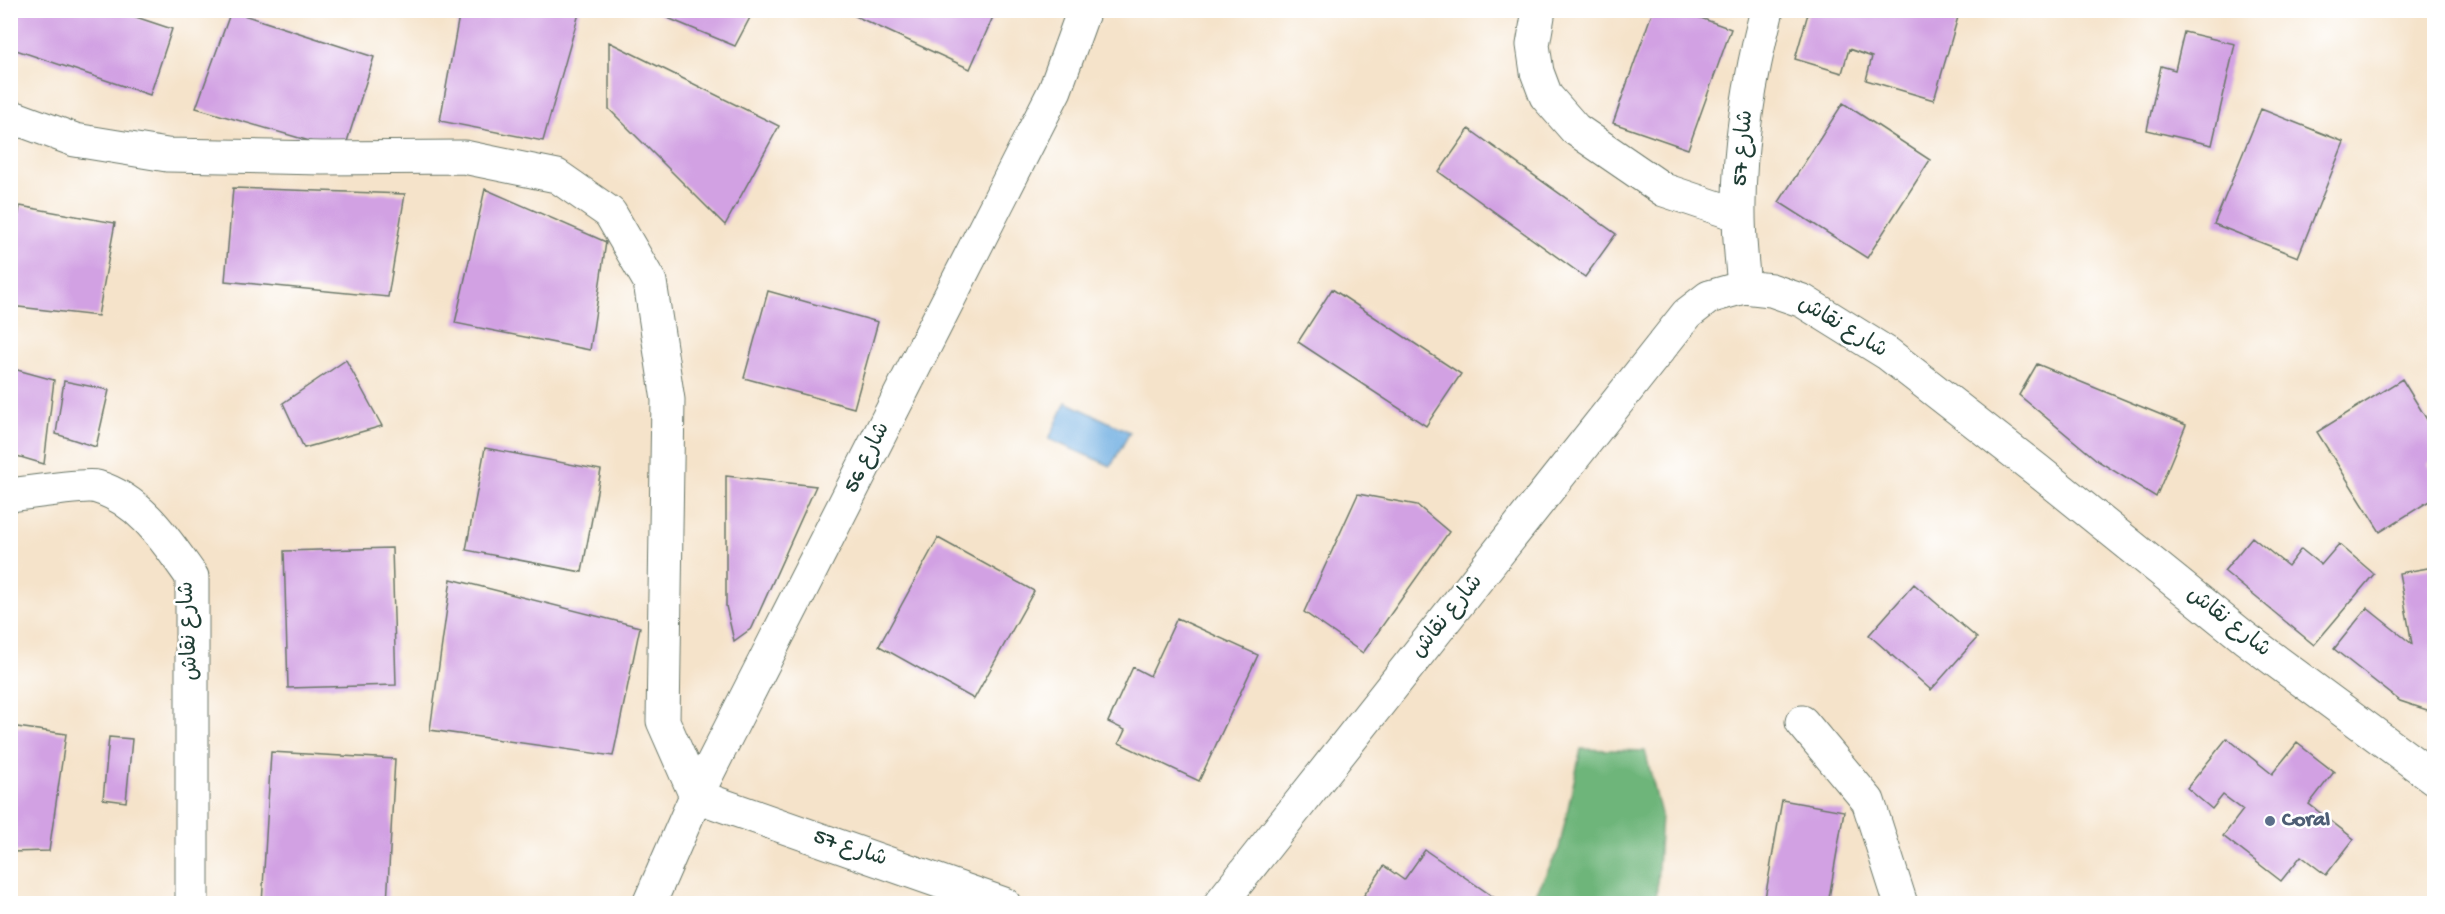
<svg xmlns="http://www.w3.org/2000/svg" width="2445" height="914" font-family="'Gochi Hand','Playpen Sans Arabic',sans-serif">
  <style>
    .forest { fill: #6eb57a; stroke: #467957; stroke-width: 1.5 }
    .water { fill: #6cace0; stroke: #46748a; stroke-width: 1.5 }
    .building { fill: #d2a1e3 }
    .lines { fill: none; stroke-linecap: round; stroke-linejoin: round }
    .minor-casing { stroke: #6a7768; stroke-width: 35 }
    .minor { stroke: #fff; stroke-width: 33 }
    .service-dot { fill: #5c6f8a; stroke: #fff; stroke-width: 2 }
    .labels { text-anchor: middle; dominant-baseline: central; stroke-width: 5; stroke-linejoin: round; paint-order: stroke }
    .street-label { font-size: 22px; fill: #1f3d34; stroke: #fff }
    .service-label { font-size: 22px; font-weight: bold; fill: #4e5e75; stroke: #fff; text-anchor: start }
  </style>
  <rect width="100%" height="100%" fill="#fff"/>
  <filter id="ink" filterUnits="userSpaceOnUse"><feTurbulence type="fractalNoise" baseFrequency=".0167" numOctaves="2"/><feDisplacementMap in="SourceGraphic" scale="12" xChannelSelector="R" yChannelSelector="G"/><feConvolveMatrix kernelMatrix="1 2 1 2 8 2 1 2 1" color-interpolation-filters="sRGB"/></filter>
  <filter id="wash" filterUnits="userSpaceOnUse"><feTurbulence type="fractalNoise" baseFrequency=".008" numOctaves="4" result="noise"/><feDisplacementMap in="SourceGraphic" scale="24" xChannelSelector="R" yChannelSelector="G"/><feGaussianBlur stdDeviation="1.35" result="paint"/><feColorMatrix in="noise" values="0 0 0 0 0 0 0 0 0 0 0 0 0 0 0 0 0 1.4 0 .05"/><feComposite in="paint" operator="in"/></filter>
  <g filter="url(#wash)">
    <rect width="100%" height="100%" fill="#f5e3ca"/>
    <path class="forest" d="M 1581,749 L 1645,751 L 1661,814 L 1656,903 L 1531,903 L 1559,849 Z"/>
    <path class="water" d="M 1066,402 L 1130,432 L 1111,466 L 1049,439 Z"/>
    <g id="blocks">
      <path class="building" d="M 10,10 L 115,10 L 172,29 L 150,95 L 10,48 Z
        M 460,10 L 580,10 L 543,141 L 440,121 Z
        M 659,10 L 754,10 L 735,46 L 658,14 Z
        M 852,10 L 996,10 L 970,69 L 851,14 Z
        M 1653,10 L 1679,10 L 1731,29 L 1688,149 L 1613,123 Z
        M 1809,10 L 1960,10 L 1934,100 L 1866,80 L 1872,57 L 1849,49 L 1842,73 L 1795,59 Z
        M 231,11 L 374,57 L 344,151 L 196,108 Z
        M 2184,32 L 2235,44 L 2212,145 L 2147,130 L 2161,66 L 2175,70 Z
        M 609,42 L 779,126 L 725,225 L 609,109 Z
        M 1843,103 L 1930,160 L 1867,258 L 1779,202 Z
        M 2261,109 L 2344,142 L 2298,257 L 2214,224 Z
        M 1469,129 L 1616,234 L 1585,277 L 1439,172 Z
        M 233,188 L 405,194 L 388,297 L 225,281 Z
        M 485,189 L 606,242 L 590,350 L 455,323 Z
        M 20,206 L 115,223 L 98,316 L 10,306 L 10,263 Z
        M 1332,289 L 1461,374 L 1426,426 L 1298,342 Z
        M 768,291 L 878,322 L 854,408 L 744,378 Z
        M 346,360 L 382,426 L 304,448 L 283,403 Z
        M 2037,364 L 2186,425 L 2156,497 L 2098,461 L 2019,395 Z
        M 10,368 L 54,380 L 44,464 L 10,454 Z
        M 2402,379 L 2434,431 L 2434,460 L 2428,464 L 2434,473 L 2434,498 L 2380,532 L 2317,432 Z
        M 64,381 L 109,390 L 96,447 L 56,434 Z
        M 485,448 L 601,470 L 582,572 L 466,550 Z
        M 726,476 L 816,486 L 752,628 L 734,641 L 726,606 Z
        M 1358,494 L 1417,505 L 1449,532 L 1363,653 L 1304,612 Z
        M 2252,537 L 2288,566 L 2301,549 L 2321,565 L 2339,544 L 2374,574 L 2314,645 L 2224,571 Z
        M 938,538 L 1034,591 L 974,699 L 879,646 Z
        M 392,548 L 396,685 L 288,688 L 284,551 Z
        M 2434,567 L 2434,709 L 2427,710 L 2400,701 L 2334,649 L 2367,608 L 2412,644 L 2399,573 Z
        M 451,579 L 640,627 L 613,756 L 430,730 Z
        M 1914,584 L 1977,638 L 1931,690 L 1869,635 Z
        M 1177,618 L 1258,655 L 1199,781 L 1119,743 L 1125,730 L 1108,722 L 1133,667 L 1150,676 Z
        M 10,726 L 66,734 L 49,851 L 10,852 Z
        M 109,737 L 132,739 L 126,802 L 103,799 Z
        M 2227,738 L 2272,774 L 2297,743 L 2334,772 L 2309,804 L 2354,839 L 2326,875 L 2301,856 L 2281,881 L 2223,836 L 2243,810 L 2223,795 L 2212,809 L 2187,788 Z
        M 271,752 L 395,759 L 387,904 L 262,904 Z
        M 1782,800 L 1844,811 L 1828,904 L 1764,904 Z
        M 1425,850 L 1495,898 L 1492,904 L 1358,904 L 1384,866 L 1404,880 Z"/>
    </g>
  </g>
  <g filter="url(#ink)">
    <use href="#blocks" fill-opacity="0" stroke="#6a7768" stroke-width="1.5"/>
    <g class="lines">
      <defs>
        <path id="minor" d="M 1539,10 L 1533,45 L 1537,72 L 1546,96 L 1575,129 L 1664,190 L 1739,215
          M 10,116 L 75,140 L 167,155 L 322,158 L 464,157 L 557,176 L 610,213 L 650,282 L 668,400 L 663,721 L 696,796 L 1004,904
          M 1744,287 C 1742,263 1739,239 1739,214 C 1738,145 1750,77 1767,10
          M 10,495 C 26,493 87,484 97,487 C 141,500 167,542 192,577 L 192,904
          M 1802,722 L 1868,801 L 1901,904
          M 649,904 L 696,796 L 1055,90 L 1084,10
          M 1220,904 L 1687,314 L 1709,297 L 1744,287 L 1771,290 L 1803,301 L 1888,354 L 2037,470 L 2245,638 L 2434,778"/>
      </defs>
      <use href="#minor" class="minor-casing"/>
      <use href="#minor" class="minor"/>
    </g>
  </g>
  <circle class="service-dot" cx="2270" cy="821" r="6"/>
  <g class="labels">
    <g class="street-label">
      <text transform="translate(1744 148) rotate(-85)">شارع 57</text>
      <text transform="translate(1842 328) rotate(31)">شارع نقاش</text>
      <text transform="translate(868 458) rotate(-63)">شارع 56</text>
      <text transform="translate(1448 617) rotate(-51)">شارع نقاش</text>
      <text transform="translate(2228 623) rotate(38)">شارع نقاش</text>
      <text transform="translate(190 631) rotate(-93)">شارع نقاش</text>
      <text transform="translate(850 849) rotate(19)">شارع 57</text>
    </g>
    <g class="service-label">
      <text x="2282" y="821">Coral</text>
    </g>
  </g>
  <rect width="2445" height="914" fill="none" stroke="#fff" stroke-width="36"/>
</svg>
